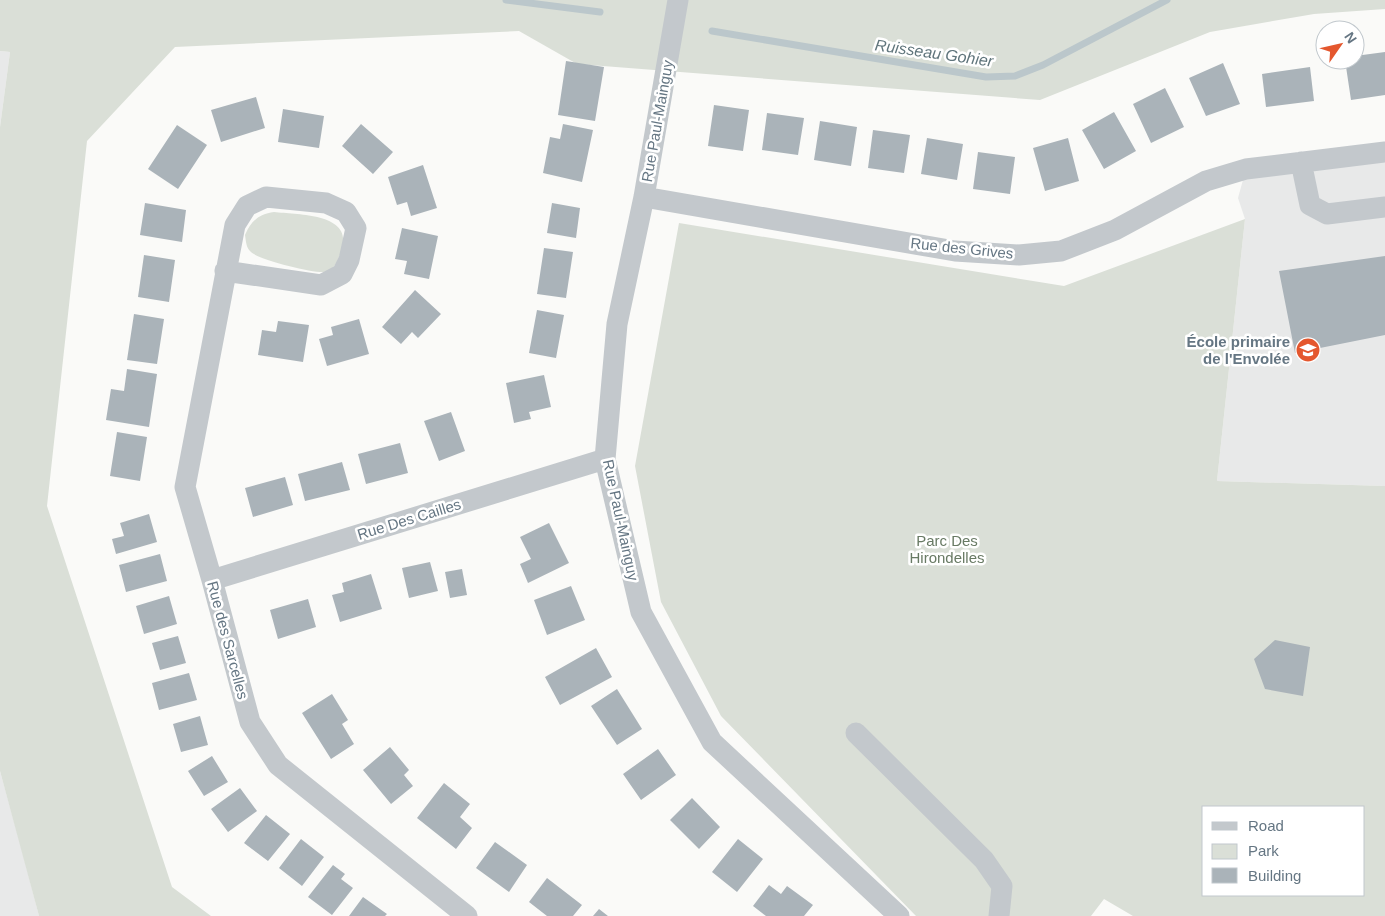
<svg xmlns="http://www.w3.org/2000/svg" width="1385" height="916" font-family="Helvetica,sans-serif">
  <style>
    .built { fill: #e8e9e9 }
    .green { fill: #dadfd7; fill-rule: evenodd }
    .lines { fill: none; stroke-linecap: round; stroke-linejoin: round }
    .stream { stroke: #bbc7cb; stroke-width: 7 }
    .building { fill: #aab3b9 }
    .minor { stroke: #c3c8cc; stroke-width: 21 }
    .labels { text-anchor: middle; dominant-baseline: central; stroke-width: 5; stroke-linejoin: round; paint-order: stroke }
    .street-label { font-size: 15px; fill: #657683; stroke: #fff }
    .poi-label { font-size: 15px; font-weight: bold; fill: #657683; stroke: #fff; text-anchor: end }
    .park-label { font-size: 15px; fill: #687a64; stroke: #fff }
    .water-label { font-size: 16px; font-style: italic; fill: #60757c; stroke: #fff }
  </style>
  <rect width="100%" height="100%" fill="#fafaf8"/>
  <path class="built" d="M 0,51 L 10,52 L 0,127 Z
    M 1385,152 L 1385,486 L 1217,481 L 1245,219 L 1238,198 L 1246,169 Z
    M 0,771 L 21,847 L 39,916 L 0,916 Z"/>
  <path class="green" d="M 0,0 L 1385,0 L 1385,9 L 1314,14 L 1210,32 L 1040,100 L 577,64 L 519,31 L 175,47 L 87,141 L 47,506 L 172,887 L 211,916 L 39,916 L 0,771 L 0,127 L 10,52 L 0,51 Z
    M 274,212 C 301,215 360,213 339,257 C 336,264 333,271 324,272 C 313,273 259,260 251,252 C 246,248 246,241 245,235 C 251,221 259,214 274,212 Z
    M 1245,219 L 1217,481 L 1385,486 L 1385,916 L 1133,916 L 1104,899 L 1091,916 L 916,916 L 721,716 L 661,602 L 635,466 L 679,223 L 1064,286 ZM 1204,807 L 1364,807 L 1364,895 L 1204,895 Z"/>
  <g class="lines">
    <path class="stream" d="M 506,0 L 600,12
      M 712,31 L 986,77 L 1015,76 L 1043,65 L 1167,0"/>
  </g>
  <path class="building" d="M 1385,52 L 1385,95 L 1351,100 L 1345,60 L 1355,60 L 1355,56 Z
    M 566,61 L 604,67 L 595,121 L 558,115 Z
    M 1223,63 L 1240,104 L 1206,116 L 1189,78 Z
    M 1310,67 L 1314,101 L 1266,107 L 1262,74 Z
    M 1165,88 L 1184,127 L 1151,143 L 1133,104 Z
    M 256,97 L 265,128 L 221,142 L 211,110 Z
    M 714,105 L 749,110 L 743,151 L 708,146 Z
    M 283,109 L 324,116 L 319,148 L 278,142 Z
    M 1114,112 L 1136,151 L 1104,169 L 1082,130 Z
    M 767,113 L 804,118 L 798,155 L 762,150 Z
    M 820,121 L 857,127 L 851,166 L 814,160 Z
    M 361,124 L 393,152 L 373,174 L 342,146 Z
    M 563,124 L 593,130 L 582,182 L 543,173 L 550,137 L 560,139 Z
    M 177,125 L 207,145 L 178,189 L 148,169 Z
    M 873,130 L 910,135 L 904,173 L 868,168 Z
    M 927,138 L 963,144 L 957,180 L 921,174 Z
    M 1068,138 L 1079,181 L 1045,191 L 1033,148 Z
    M 978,152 L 1015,157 L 1010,194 L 973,189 Z
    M 423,165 L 437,208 L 411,216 L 407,202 L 397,205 L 388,177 Z
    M 145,203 L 186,210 L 182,242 L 140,235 Z
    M 552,203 L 580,208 L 576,238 L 547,233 Z
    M 402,228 L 438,236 L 429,279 L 404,274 L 407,261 L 395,259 Z
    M 544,248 L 573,252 L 566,298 L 537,294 Z
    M 144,255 L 175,260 L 169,302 L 138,297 Z
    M 1385,256 L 1385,335 L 1295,353 L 1279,271 Z
    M 415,290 L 441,314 L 418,338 L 412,332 L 401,344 L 382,327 Z
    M 537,310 L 564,315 L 556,358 L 529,353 Z
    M 134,314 L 164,319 L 157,364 L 127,360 Z
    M 359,319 L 369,354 L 327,366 L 319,339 L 333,335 L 331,327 Z
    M 278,321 L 309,325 L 303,362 L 258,355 L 262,330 L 276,332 Z
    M 127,369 L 157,374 L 149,427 L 106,420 L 111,389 L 124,391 Z
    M 544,375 L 551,407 L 529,412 L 531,419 L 514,423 L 506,383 Z
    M 451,412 L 465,451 L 439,461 L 424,421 Z
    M 117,432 L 147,437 L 140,481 L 110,476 Z
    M 400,443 L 408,473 L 366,484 L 358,454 Z
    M 342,462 L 350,490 L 305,501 L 298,474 Z
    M 285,477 L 293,505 L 253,517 L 245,488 Z
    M 149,514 L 157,542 L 116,554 L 112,539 L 124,536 L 120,523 Z
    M 549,523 L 569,563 L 528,583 L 520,564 L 531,559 L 520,537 Z
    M 160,554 L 167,581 L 126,592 L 119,565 Z
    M 430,562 L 438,591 L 409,598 L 402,568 Z
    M 462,569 L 467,595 L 450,598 L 445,572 Z
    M 371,574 L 382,609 L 340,622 L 332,595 L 344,592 L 342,583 Z
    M 571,586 L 585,620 L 547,635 L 534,600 Z
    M 169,596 L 177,624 L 144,634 L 136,606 Z
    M 308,599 L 316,627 L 278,639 L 270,610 Z
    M 178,636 L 186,663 L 160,670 L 152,643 Z
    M 1275,640 L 1310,647 L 1303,696 L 1265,689 L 1254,659 Z
    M 596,648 L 612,677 L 560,705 L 545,677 Z
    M 189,673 L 197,700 L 159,710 L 152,683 Z
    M 617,689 L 642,729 L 617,745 L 591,706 Z
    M 332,694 L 348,720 L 342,724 L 354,744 L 331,759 L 302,713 Z
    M 200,716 L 208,745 L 181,752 L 173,724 Z
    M 390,747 L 409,770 L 404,775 L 413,786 L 391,804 L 363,770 Z
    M 658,749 L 676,775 L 641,800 L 623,774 Z
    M 212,756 L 228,782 L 204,796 L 188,771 Z
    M 444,783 L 470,804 L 460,817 L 472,828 L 456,849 L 417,818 Z
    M 240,788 L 257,811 L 228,832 L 211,809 Z
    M 692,798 L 720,827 L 699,849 L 670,820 Z
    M 266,815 L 290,834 L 268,861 L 244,843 Z
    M 301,839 L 324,857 L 302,886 L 279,868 Z
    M 738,839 L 763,859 L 737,892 L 712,872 Z
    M 495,842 L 527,865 L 509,892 L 476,868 Z
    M 333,865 L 345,874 L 341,879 L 353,888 L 332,915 L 308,897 Z
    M 547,878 L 582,905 L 573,916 L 547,916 L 529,902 Z
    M 769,885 L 781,894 L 787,886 L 813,905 L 804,916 L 766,916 L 753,906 Z
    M 363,897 L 387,914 L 385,916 L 349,916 Z
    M 599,909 L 608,916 L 593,916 Z"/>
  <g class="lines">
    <path class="minor" d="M 678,0 L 644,197 L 617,324 L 605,459 L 641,612 L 712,742 L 899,916
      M 1301,162 L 1310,205 L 1327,214 L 1385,207
      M 644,197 L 955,251 L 1019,255 L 1061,251 L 1115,230 L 1206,181 L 1246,169 L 1385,152
      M 225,271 L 321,285 L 342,274 L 349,260 L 356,228 L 346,212 L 326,203 L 266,197 L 247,206 L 235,225 L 185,487 L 212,580 L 250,722 L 278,765 L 467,916
      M 212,580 L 605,459
      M 856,733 L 984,860 L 1002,886 L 999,916"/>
  </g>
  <defs>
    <symbol id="school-disc" viewBox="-11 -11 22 22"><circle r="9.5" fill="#e4572e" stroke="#fff"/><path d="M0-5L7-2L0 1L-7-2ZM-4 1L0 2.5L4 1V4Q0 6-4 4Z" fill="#fff"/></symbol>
  </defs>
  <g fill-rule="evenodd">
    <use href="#school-disc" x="1294" y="336" width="28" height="28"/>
  </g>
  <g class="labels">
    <g class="street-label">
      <text transform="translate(657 121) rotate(-80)">Rue Paul-Mainguy</text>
      <text transform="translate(962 248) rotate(6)">Rue des Grives</text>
      <text transform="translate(409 519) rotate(-17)">Rue Des Cailles</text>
      <text transform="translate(621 520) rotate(78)">Rue Paul-Mainguy</text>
      <text transform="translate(228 640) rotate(75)">Rue des Sarcelles</text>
    </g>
    <g class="poi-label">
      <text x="1290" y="341">École primaire<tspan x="1290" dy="17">de l'Envolée</tspan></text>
    </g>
    <g class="park-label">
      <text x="947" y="540">Parc Des<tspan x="947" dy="17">Hirondelles</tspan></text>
    </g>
    <g class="water-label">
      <text transform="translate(934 53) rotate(8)">Ruisseau Gohier</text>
    </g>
  </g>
  <rect x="1202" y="806" width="162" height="90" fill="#ffffff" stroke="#c1c8cd"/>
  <rect x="1212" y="822" width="25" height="8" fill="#c3c8cc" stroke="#c1c8cd"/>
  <text x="1248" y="831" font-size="15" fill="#657683">Road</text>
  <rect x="1212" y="844" width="25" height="15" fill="#dadfd7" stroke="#c1c8cd"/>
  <text x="1248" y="856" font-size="15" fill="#657683">Park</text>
  <rect x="1212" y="868" width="25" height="15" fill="#aab3b9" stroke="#c1c8cd"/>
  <text x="1248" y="881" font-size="15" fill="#657683">Building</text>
  <g transform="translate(1340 45) rotate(56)"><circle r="24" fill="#ffffff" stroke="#c1c8cd"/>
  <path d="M0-4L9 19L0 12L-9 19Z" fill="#e4572e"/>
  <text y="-8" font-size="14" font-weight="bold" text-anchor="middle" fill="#657683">N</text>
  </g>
</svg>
